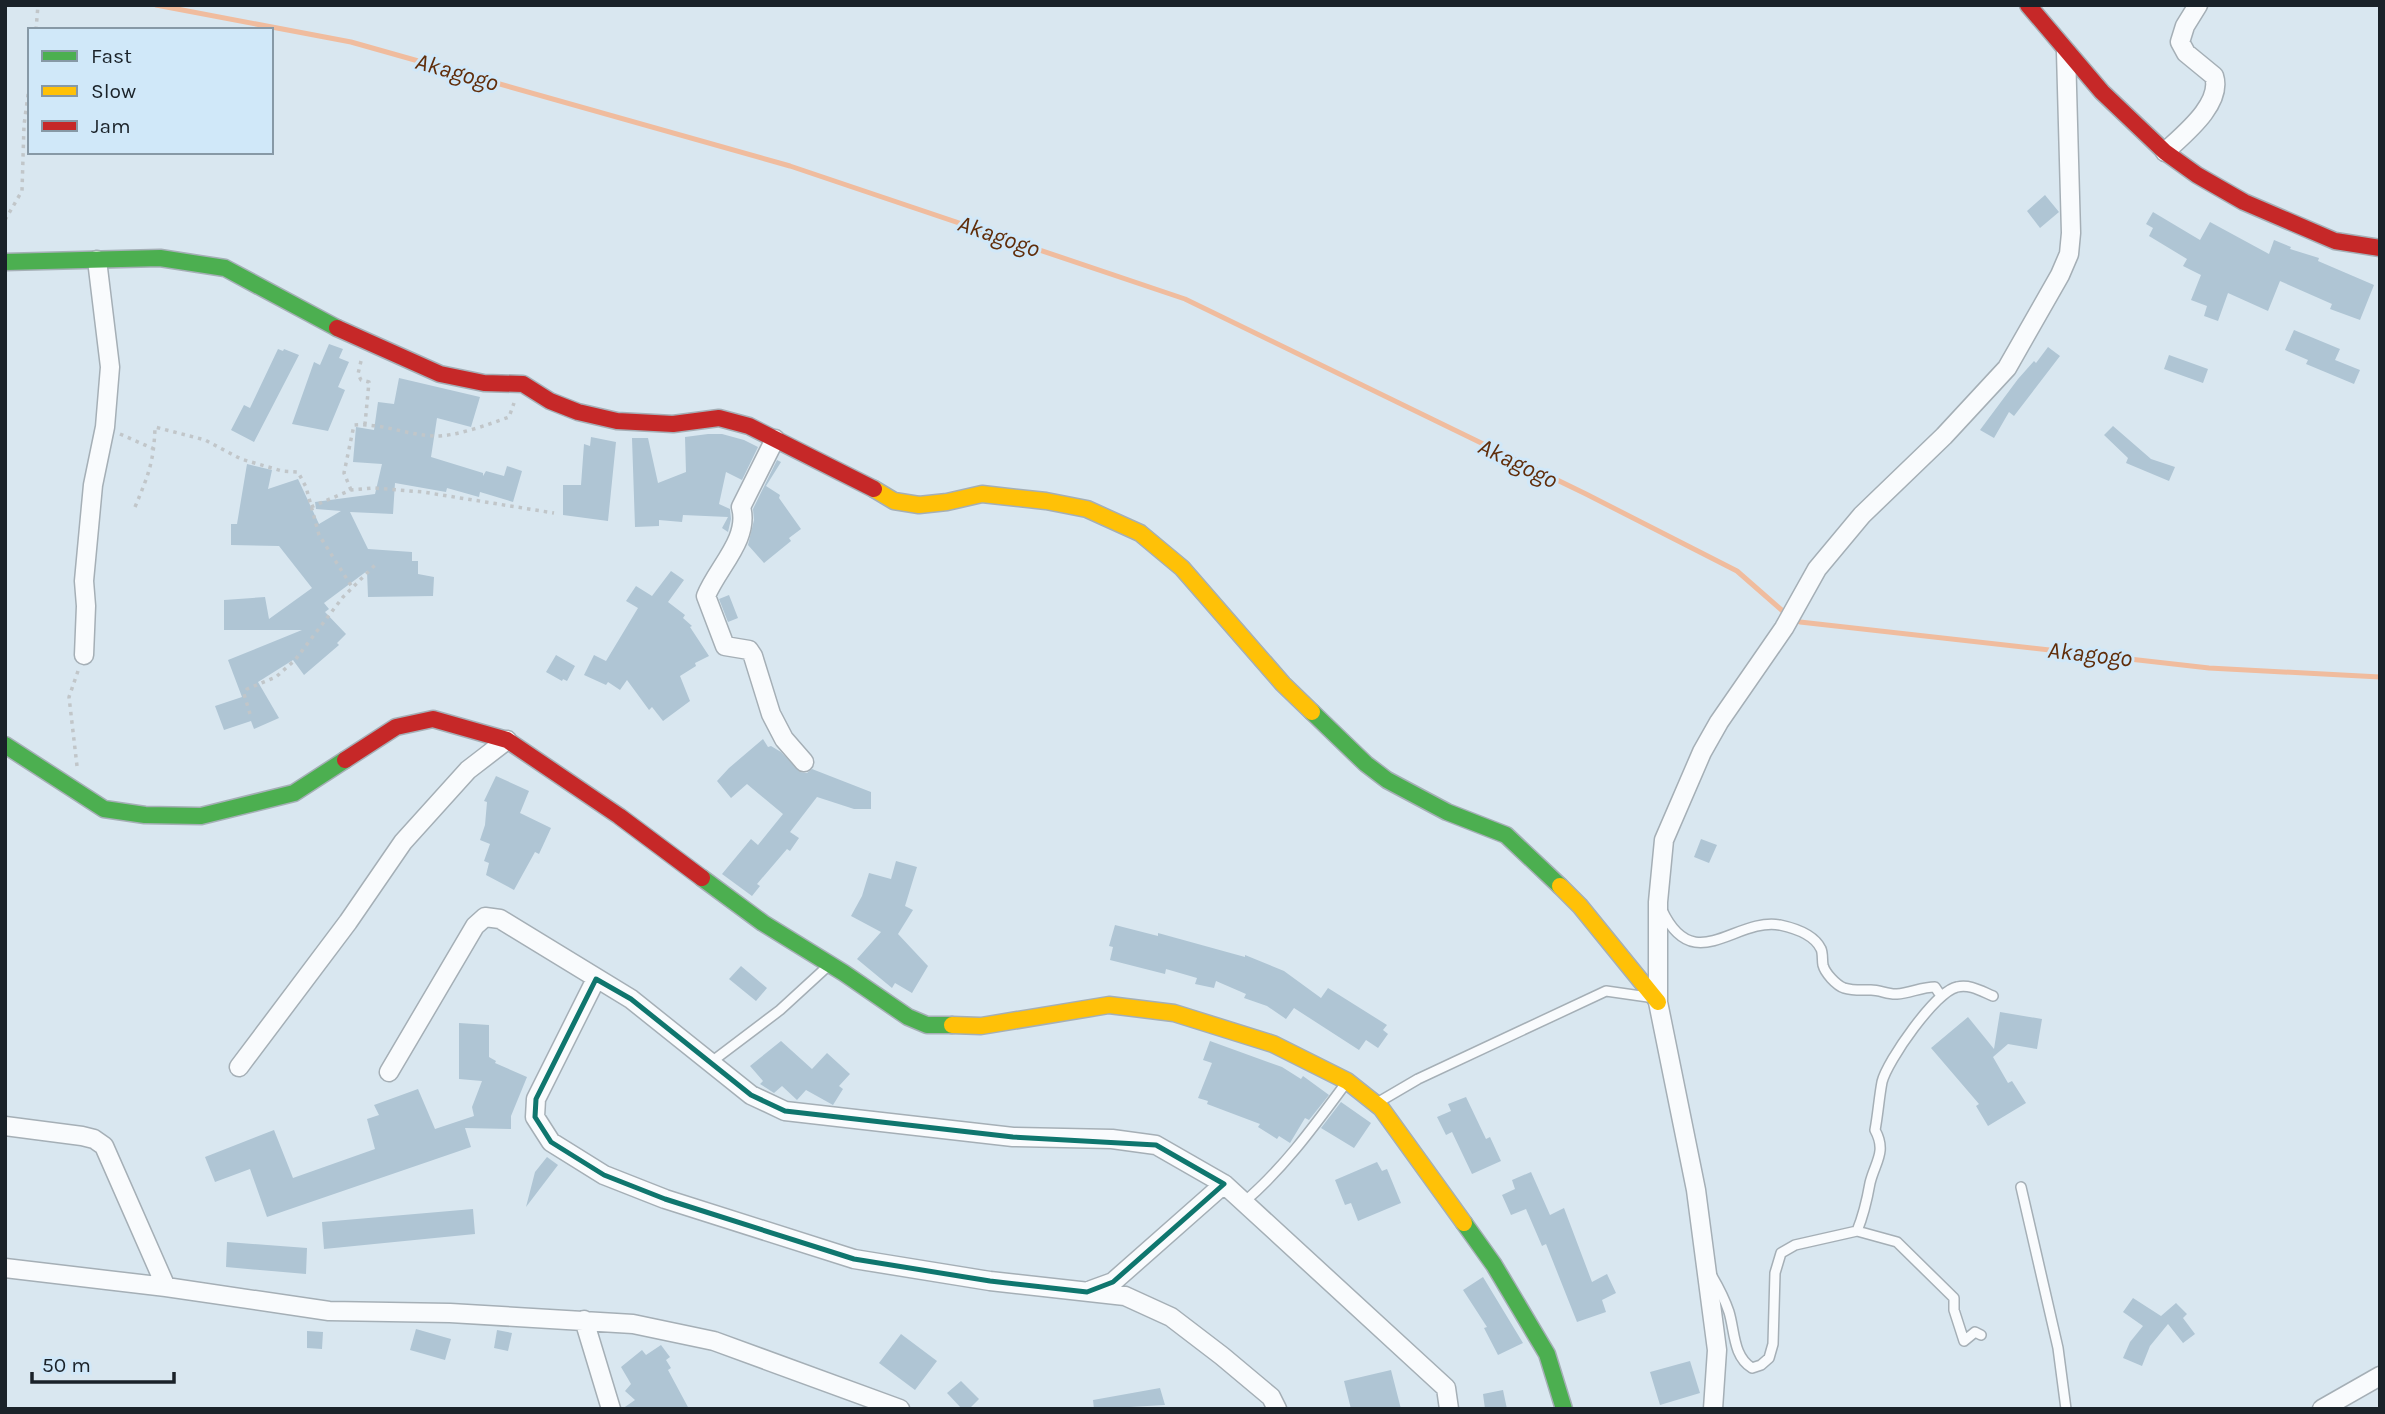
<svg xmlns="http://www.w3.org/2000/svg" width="2385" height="1414" font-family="Karla,sans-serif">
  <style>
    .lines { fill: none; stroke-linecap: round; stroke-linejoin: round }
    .stream { stroke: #f0bc9e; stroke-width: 5 }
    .building { fill: #afc5d4 }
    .lane-casing { stroke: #a5afb6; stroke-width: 12 }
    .street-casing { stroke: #a5afb6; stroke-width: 21 }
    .fast-casing { stroke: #a5afb6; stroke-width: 19 }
    .slow-casing { stroke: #a5afb6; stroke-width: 19 }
    .jam-casing { stroke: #a5afb6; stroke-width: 19 }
    .path { stroke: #c1c6c9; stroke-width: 3.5; stroke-dasharray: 3.5 5; stroke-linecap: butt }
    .lane { stroke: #f9fbfd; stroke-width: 9 }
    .street { stroke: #f9fbfd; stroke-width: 18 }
    .fast { stroke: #4caf50; stroke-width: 16 }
    .slow { stroke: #ffc107; stroke-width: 16 }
    .jam { stroke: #c62828; stroke-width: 16 }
    .marked { fill: none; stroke: #0f766e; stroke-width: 5; stroke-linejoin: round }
    .labels { text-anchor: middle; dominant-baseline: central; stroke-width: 6; stroke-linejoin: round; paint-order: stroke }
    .water-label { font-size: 24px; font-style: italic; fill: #602d0a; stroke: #d0e8f9 }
  </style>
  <rect width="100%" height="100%" fill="#d9e7f0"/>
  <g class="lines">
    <path class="stream" d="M 156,5 L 351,42 L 790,166 L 1185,299 L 1586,494 L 1737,571 L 1785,613
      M 1800,622 L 2209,668 L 2380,677"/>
  </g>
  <path class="building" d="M 2045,195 L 2059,212 L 2040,228 L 2027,211 Z
    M 2153,212 L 2200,240 L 2210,222 L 2269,254 L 2274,240 L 2291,247 L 2290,249 L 2319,258 L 2318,261 L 2374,285 L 2360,320 L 2330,309 L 2332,304 L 2280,281 L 2268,311 L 2228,293 L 2218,321 L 2204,316 L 2207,306 L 2191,300 L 2201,275 L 2183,266 L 2187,259 L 2149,236 L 2153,228 L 2146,224 Z
    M 2294,330 L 2340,349 L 2335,360 L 2360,370 L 2354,384 L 2306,364 L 2308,360 L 2285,350 Z
    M 329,344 L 343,349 L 339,358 L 349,362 L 338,387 L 345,390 L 328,431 L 292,424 L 314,362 L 320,365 Z
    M 2048,347 L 2060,356 L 2014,416 L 2009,412 L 1994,438 L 1980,430 L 2018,379 L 2034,361 L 2036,363 Z
    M 278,349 L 283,351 L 284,349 L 299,355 L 254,442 L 231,430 L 244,405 L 250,408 Z
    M 2169,355 L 2208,369 L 2203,383 L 2164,369 Z
    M 399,378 L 480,397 L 471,427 L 437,418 L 431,457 L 483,473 L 483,476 L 486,471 L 504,476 L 507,466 L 522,471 L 513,502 L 480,492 L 479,497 L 447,488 L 446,492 L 395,483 L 393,514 L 350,512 L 368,549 L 412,552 L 412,561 L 418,561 L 418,574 L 434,577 L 433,596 L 368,597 L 367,571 L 324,603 L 329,609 L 325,612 L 346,634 L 337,643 L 339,645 L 304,675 L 293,660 L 258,682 L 279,718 L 254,729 L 251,721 L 224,730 L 215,706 L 242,697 L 228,660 L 302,630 L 224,630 L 224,600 L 265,597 L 269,619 L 312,588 L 279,546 L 231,545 L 231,524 L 237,524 L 247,464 L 272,470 L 268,489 L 298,479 L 319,524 L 341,511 L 316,509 L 315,502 L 375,494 L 382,464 L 353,462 L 356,427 L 374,430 L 378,402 L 394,404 Z
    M 2113,426 L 2151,459 L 2175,467 L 2169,481 L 2126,463 L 2128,458 L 2104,435 Z
    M 708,434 L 722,434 L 744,440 L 758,447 L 742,480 L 726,472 L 719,504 L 730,509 L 731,519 L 728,532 L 722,528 L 728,517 L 683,515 L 682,522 L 659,520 L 659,526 L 635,527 L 632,438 L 648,438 L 658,483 L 686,472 L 685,437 Z
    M 591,437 L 616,442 L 608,521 L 563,515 L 563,485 L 581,485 L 584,444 L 590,446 Z
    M 777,460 L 781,462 L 766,486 L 780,495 L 779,498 L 801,529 L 789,538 L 791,541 L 764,563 L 748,545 L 754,520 L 753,509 Z
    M 671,571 L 684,580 L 668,602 L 685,615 L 683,618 L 692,626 L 690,627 L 709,656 L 695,663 L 696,666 L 680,676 L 690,701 L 663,721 L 652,707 L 649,710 L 627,680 L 620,690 L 608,682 L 606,685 L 584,675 L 594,655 L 606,661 L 638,608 L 626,601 L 636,586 L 652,596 Z
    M 729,595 L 738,618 L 728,622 L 719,599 Z
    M 556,655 L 575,666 L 567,681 L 563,679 L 562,681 L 546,672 Z
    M 763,739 L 768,747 L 771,746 L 781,752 L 800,772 L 807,773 L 812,769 L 871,792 L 871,809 L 854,809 L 817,797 L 790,832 L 799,838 L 790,851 L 787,849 L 757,884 L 760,886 L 752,896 L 722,874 L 751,839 L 758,845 L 783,814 L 747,784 L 731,798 L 717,781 L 729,768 Z
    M 496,776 L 529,791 L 520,813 L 551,828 L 539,854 L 535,852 L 514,890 L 486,875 L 489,863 L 484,861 L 490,844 L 480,840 L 485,825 L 487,802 L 484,801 Z
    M 1701,839 L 1717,845 L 1709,863 L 1694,857 Z
    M 896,861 L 917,867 L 905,906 L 913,910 L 898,934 L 928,966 L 912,993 L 895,983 L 892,988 L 857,959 L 881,932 L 851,916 L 862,896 L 869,873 L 891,879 Z
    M 1115,925 L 1158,936 L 1158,933 L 1245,957 L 1245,955 L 1284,971 L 1321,998 L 1328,988 L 1387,1025 L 1383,1030 L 1388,1034 L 1378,1048 L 1366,1040 L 1359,1050 L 1294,1008 L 1286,1019 L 1267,1006 L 1244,998 L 1246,994 L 1216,981 L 1214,988 L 1195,984 L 1197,978 L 1166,969 L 1165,974 L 1110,960 L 1113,947 L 1109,946 Z
    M 741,966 L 767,988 L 756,1001 L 729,979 Z
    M 2000,1012 L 2042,1019 L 2037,1049 L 2008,1044 L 1993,1057 L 2008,1083 L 2012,1081 L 2026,1103 L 1988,1126 L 1976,1106 L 1979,1104 L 1931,1048 L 1968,1017 L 1994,1049 Z
    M 459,1023 L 489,1025 L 489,1057 L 496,1061 L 495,1063 L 527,1077 L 511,1116 L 511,1129 L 465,1128 L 471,1147 L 267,1217 L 250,1169 L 215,1182 L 205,1157 L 274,1130 L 293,1178 L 375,1149 L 367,1119 L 379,1115 L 374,1105 L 418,1089 L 435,1129 L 474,1116 L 472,1107 L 482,1081 L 459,1079 Z
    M 781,1041 L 812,1069 L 827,1053 L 850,1074 L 839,1086 L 843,1089 L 833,1105 L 806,1090 L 797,1100 L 782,1086 L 774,1093 L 760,1084 L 763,1081 L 750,1066 Z
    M 1210,1041 L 1282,1067 L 1301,1079 L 1303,1076 L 1329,1095 L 1309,1120 L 1305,1118 L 1290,1143 L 1279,1136 L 1277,1139 L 1258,1127 L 1260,1124 L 1207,1104 L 1208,1101 L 1198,1098 L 1212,1063 L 1203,1060 Z
    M 1466,1097 L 1486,1139 L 1490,1137 L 1501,1161 L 1472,1174 L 1452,1132 L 1446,1135 L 1437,1117 L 1451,1111 L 1448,1104 Z
    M 1341,1102 L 1371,1123 L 1354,1148 L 1321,1128 Z
    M 547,1157 L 558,1165 L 526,1207 L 535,1172 Z
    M 1377,1162 L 1382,1171 L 1387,1169 L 1401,1203 L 1358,1221 L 1351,1203 L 1345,1205 L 1335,1180 Z
    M 1531,1172 L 1550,1215 L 1564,1208 L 1592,1282 L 1607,1274 L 1616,1293 L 1602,1300 L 1606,1312 L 1577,1322 L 1546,1244 L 1542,1246 L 1526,1209 L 1511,1215 L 1502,1195 L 1515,1189 L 1512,1180 Z
    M 473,1209 L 475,1234 L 324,1249 L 322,1222 Z
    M 227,1242 L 307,1248 L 306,1274 L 226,1267 Z
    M 1483,1277 L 1523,1343 L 1498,1355 L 1484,1328 L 1487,1327 L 1463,1290 Z
    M 2133,1298 L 2161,1316 L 2176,1303 L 2187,1314 L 2183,1318 L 2195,1334 L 2183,1343 L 2168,1324 L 2150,1346 L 2142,1366 L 2123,1358 L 2130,1342 L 2143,1326 L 2123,1312 Z
    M 416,1329 L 451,1339 L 445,1360 L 410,1350 Z
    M 497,1330 L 512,1333 L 508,1351 L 494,1348 Z
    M 307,1331 L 323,1332 L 322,1349 L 307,1348 Z
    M 901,1334 L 937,1361 L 915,1390 L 879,1363 Z
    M 661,1345 L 670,1357 L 666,1360 L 671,1368 L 668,1370 L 689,1409 L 622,1409 L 635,1400 L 625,1391 L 631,1384 L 621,1367 L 642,1350 L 646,1355 Z
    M 1690,1361 L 1700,1393 L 1660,1405 L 1650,1372 Z
    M 1391,1370 L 1401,1409 L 1351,1409 L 1344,1381 Z
    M 961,1381 L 979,1399 L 969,1409 L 962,1409 L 947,1393 Z
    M 1160,1388 L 1165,1405 L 1094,1409 L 1093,1400 Z
    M 1503,1390 L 1507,1409 L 1485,1409 L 1483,1394 Z"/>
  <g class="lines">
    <defs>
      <path id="lane" d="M 1662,910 C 1694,978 1735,917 1780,925 C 1794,928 1814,934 1821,949 C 1823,953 1822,960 1823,965 C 1825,973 1836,985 1844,988 C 1854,991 1861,990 1871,990 C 1880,990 1889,995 1897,994 C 1910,993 1922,987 1935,987 L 1941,996
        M 710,1063 L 780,1010 L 828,966
        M 1377,1103 L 1418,1079 L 1606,991 L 1648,997
        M 2021,1187 L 2058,1348 L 2066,1409
        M 1244,1202 C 1284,1168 1315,1125 1346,1083
        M 1857,1231 C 1864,1214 1867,1200 1870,1183 C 1875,1162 1887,1152 1875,1130 C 1878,1114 1879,1098 1882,1082 C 1887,1061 1936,991 1957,987 C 1970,984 1981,991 1993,996
        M 1712,1276 C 1719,1288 1725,1300 1729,1312 C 1735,1332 1733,1356 1752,1368 L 1761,1365 L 1769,1358 L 1773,1344 L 1775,1273 L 1781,1253 L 1795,1245 L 1857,1231 L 1897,1242 L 1954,1298 L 1954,1310 L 1964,1341 L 1975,1332 L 1981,1335"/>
      <path id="street" d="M 2165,152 C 2183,135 2223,104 2214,76 L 2186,53 L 2180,42 L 2185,26 L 2198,5
        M 775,439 L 741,507 C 750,539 717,568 706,596 L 725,646 L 749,650 L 753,656 L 771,714 L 784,739 L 804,762
        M 84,655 L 86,606 L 84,581 L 93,485 L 105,427 L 110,367 L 97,260
        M 596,979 L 536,1099 L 535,1117 L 551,1142 L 604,1175 L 665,1199 L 854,1259 L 990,1281 L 1125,1296 L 1171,1317 L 1222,1356 L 1271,1397 L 1277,1409
        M 239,1067 L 348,922 L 403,842 L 468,770 L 507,740
        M 389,1072 L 475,926 L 485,917 L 500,919 L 631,999 L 751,1095 L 785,1111 L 1013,1137 L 1112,1139 L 1156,1145 L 1224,1184 L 1446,1388 L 1449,1409
        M 5,1126 L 82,1136 L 94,1139 L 104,1146 L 166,1287
        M 5,1268 L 166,1287 L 329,1311 L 450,1313 L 633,1324 L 714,1341 L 900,1409
        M 1091,1290 L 1113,1282 L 1224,1184
        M 584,1320 L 611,1409
        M 1713,1409 L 1717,1350 L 1696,1190 L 1658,1002 L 1658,902 L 1664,840 L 1702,752 L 1719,722 L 1784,628 L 1817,569 L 1862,515 L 1944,436 L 2007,368 L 2060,275 L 2069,254 L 2071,233 L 2066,52
        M 2322,1409 L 2380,1376"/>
      <path id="fast" d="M 5,262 L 160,258 L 225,268 L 337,328
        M 1312,712 L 1366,764 L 1387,780 L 1447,812 L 1506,835 L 1560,886
        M 5,745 L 104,809 L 145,815 L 201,816 L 294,793 L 345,760
        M 702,878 L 763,923 L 844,973 L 908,1017 L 927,1025 L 952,1025
        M 1464,1223 L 1494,1265 L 1547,1354 L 1564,1409"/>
      <path id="slow" d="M 874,489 L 894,501 L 919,505 L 947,502 L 982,494 L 1046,501 L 1087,509 L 1140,533 L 1182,568 L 1283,684 L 1312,712
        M 1560,886 L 1580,906 L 1658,1002
        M 952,1025 L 981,1026 L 1109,1005 L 1174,1013 L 1273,1044 L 1347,1081 L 1381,1108 L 1464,1223"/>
      <path id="jam" d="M 2028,5 L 2102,92 L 2165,152 L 2197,175 L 2244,202 L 2335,241 L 2380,248
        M 337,328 L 440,374 L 484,383 L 523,384 L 550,401 L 578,412 L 617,421 L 673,424 L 719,418 L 749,426 L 874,489
        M 345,760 L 396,727 L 433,719 L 507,740 L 619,816 L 702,878"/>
    </defs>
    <use href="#lane" class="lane-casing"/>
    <use href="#street" class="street-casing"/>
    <use href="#fast" class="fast-casing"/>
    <use href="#slow" class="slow-casing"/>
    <use href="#jam" class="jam-casing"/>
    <path class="path" d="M 36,30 L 38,5
      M 5,220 L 22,191 L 24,125 L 30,80
      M 361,361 L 358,374 L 361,380 L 369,382 L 365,424
      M 120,434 L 154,449
      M 351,490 L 344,473 L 354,425 C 382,423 407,435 434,436 C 454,437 490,424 509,417 L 514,403
      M 135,507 C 148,476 154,462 155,427 L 205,440 L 241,459 L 282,471 L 298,472 L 306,487 L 319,535 L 352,587
      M 311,507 L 351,490 L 374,488 L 423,492 L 554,513
      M 250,714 L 244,694 L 247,689 L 276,677 L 295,660 L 343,597 L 377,563
      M 77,766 L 69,697 L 78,671"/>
    <use href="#lane" class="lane"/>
    <use href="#street" class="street"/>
    <use href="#fast" class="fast"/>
    <use href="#slow" class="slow"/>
    <use href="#jam" class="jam"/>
  </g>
  <path class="marked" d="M 596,979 L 631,999 L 751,1095 L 785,1111 L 1013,1137 L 1156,1145 L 1224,1184 L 1113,1282 L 1087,1292 L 990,1281 L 854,1259 L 665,1199 L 604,1175 L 551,1142 L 535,1117 L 536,1099 Z"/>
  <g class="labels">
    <g class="water-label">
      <text transform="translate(457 72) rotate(16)">Akagogo</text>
      <text transform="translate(999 236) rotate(19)">Akagogo</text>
      <text transform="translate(1518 463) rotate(26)">Akagogo</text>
      <text transform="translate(2090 654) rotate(6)">Akagogo</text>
    </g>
  </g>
  <rect width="2385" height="1414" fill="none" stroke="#1a2229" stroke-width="14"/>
  <rect x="28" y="28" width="245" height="126" fill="#d0e8f9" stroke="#8799a6" stroke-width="2"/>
  <rect x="42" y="51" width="35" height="10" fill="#4caf50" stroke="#8799a6" stroke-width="2"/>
  <text x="91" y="63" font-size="21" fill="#1a2229">Fast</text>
  <rect x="42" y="86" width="35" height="10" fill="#ffc107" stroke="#8799a6" stroke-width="2"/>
  <text x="91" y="98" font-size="21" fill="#1a2229">Slow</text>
  <rect x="42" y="121" width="35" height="10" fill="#c62828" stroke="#8799a6" stroke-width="2"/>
  <text x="91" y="133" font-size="21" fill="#1a2229">Jam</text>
  <path d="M32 1372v10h142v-10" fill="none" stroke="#1a2229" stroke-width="3.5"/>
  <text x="42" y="1372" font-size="21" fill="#1a2229" stroke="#d0e8f9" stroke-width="5" paint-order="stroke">50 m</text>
</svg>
